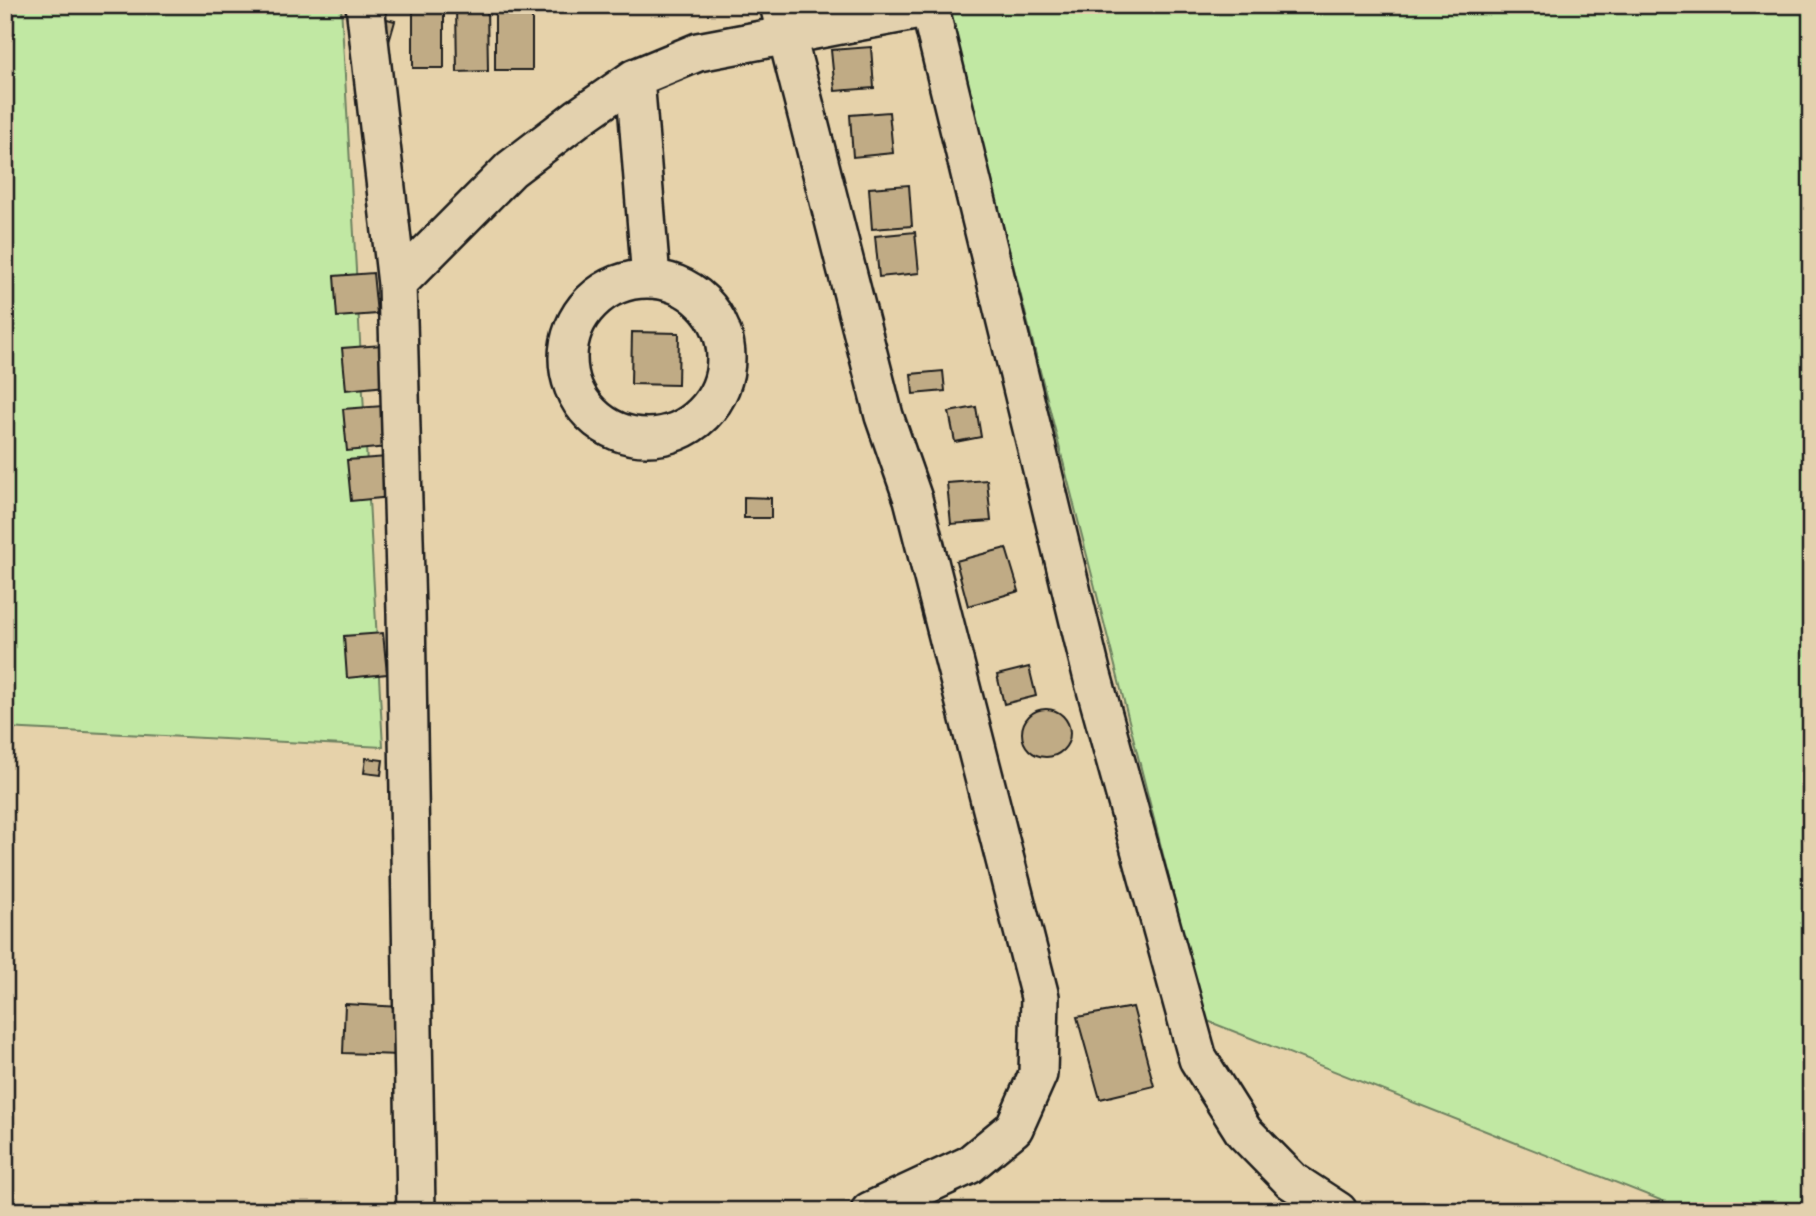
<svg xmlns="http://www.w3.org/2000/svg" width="1816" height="1216" font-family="Mynerve,sans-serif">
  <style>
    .green { fill: #c1e8a3; stroke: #6e8260; stroke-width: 2 }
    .building { fill: #c0ab85; stroke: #1c1c1c; stroke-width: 2 }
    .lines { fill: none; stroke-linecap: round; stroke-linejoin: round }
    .minor-casing { stroke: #1c1c1c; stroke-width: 42 }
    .minor { stroke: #e3d1ae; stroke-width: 37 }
  </style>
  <rect width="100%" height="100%" fill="#e6d2aa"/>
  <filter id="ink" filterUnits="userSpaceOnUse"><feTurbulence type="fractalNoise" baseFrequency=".0143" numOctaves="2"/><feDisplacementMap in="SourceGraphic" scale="14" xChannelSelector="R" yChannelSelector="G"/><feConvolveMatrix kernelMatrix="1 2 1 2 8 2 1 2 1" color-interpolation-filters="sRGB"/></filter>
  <g filter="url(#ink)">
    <path class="green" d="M 5,5 L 341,5 L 383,747 L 5,728 Z
      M 947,5 L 1811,5 L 1811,1211 L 1688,1211 L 1205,1020 Z"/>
    <path class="building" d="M 413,5 L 444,5 L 444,68 L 413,68 Z
      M 456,5 L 487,5 L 488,71 L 457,72 Z
      M 495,5 L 532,5 L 532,70 L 495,70 Z
      M 383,18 L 395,21 L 387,49 Z
      M 871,47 L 874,88 L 835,91 L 831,50 Z
      M 889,112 L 893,153 L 853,157 L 850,115 Z
      M 909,185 L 912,226 L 872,229 L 869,188 Z
      M 915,232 L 919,273 L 879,277 L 875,236 Z
      M 373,273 L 377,314 L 337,317 L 334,276 Z
      M 632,332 L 679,333 L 678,385 L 631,384 Z
      M 382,345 L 386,386 L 346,390 L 342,348 Z
      M 943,371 L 945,391 L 913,394 L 911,374 Z
      M 383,406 L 387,447 L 347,451 L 343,409 Z
      M 976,407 L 981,437 L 955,442 L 949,412 Z
      M 387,457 L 391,497 L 351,501 L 347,460 Z
      M 987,480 L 991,521 L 951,524 L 947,483 Z
      M 744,497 L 771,498 L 771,518 L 744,518 Z
      M 1006,548 L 1019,591 L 968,606 L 956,561 Z
      M 383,633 L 387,674 L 347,678 L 344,636 Z
      M 1029,667 L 1036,696 L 1004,704 L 997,675 Z
      M1022 733a24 24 0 1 1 48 0a24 24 0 1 1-48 0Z
      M 366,758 L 383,760 L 381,775 L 364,773 Z
      M 345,1004 L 401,1007 L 399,1055 L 343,1053 Z
      M 1133,1007 L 1154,1086 L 1100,1099 L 1077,1017 Z"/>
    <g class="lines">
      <defs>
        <path id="minor" d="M 365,5 L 397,284 L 406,612 L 416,1211
          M 779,5 L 884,416 L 913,499 L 1040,997 L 1038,1074 L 1014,1128 L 969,1165 L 870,1211
          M 929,5 L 1092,675 L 1198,1059 L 1244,1132 L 1292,1181 L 1338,1211
          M 635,78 L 651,279
          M568 358a79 79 0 1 1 158 0a79 79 0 1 1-158 0Z
          M 397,284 L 511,169 L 579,117 L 635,78 L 698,52 L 930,8"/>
      </defs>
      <use href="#minor" class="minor-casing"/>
      <use href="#minor" class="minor"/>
    </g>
  </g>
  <rect width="1816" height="1216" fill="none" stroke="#e3d1ae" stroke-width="28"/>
  <rect x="14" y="14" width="1788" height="1188" fill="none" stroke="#1c1c1c" stroke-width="2.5" filter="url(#ink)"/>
</svg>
